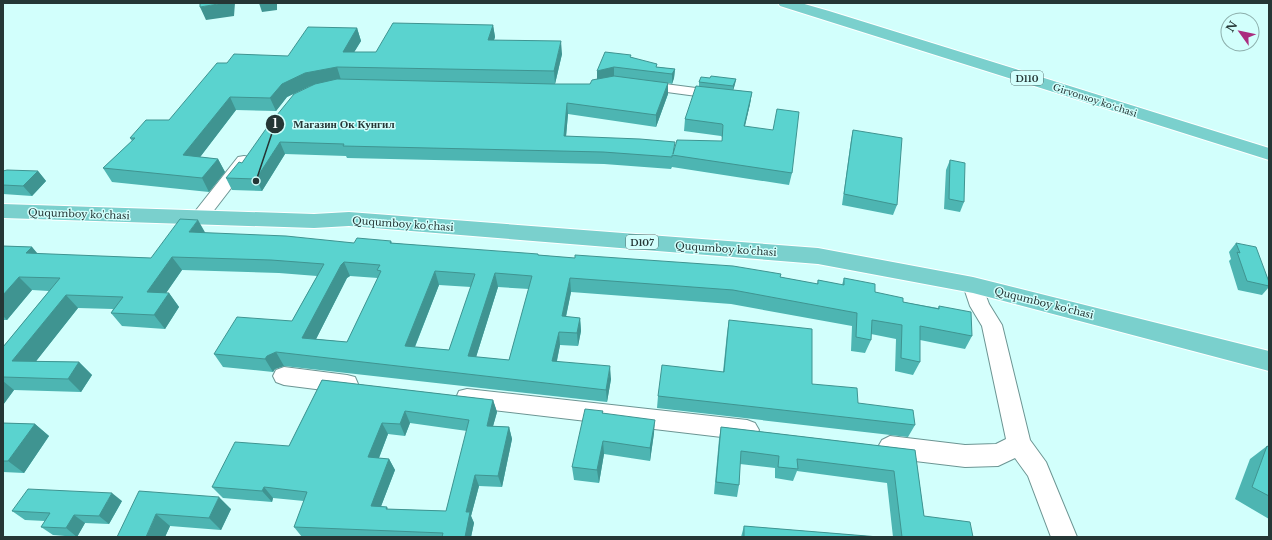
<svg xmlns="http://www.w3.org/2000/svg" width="1272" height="540" font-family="'Libre Baskerville',serif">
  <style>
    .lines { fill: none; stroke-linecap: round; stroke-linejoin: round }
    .street-casing { stroke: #6c9593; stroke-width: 2 }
    .primary-casing { stroke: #fff; stroke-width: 2 }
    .street { fill: #fff; fill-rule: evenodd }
    .primary { fill: #7ad0cd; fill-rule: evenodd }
    .wall { fill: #4db5b2; fill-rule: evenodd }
    .shaded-wall { fill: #3f9491 }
    .building { fill: #5ad3cf; stroke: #3f9491; fill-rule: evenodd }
    .labels { text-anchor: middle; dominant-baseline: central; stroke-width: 3; stroke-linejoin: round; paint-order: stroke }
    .shield { fill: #d2fffc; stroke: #597271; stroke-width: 1 }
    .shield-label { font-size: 9px; font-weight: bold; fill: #253635 }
    .far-street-label { font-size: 9px; fill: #253635; stroke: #d2fffc }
    .street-label { font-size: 10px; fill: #253635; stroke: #d2fffc }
    .leader { fill: none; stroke: #253635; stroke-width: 1.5 }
    .callout-dot { fill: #253635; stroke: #d2fffc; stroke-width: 1.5 }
    .mark-label { font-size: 12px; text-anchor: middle; font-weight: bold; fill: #fff }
    .callout-label { font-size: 11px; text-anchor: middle; font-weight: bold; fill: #253635; stroke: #d2fffc; stroke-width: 3; stroke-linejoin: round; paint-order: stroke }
  </style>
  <rect width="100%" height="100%" fill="#d2fffc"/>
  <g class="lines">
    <defs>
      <path id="street" d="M 642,81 L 719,91 L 724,92 L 726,95 L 724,98 L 719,99 L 637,88 L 635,85 L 637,82 Z
        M 244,156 L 250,157 L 252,161 L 205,222 L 199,224 L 193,222 L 190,218 L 193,214 L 238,157 Z
        M 973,278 L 980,280 L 989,304 L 1002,325 L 1030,440 L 1046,462 L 1077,537 L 1051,537 L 1028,476 L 1015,458 L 998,466 L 965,467 L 890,458 L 882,454 L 878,447 L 882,440 L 890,436 L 965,445 L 996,444 L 1006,439 L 982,326 L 970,306 L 963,285 L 966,280 Z
        M 284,367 L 347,375 L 355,377 L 358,384 L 355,391 L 347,393 L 284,385 L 276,382 L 273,376 L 276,370 Z
        M 467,389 L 747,420 L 755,423 L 759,430 L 755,437 L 747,440 L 467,407 L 459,405 L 456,398 L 459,391 Z"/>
      <path id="primary" d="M 778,3 L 801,3 L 829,11 L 1269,148 L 1269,160 L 780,6 Z
        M 3,204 L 314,214 L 349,212 L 818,248 L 973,277 L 1269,351 L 1269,371 L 973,293 L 818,264 L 349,226 L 314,228 L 3,218 Z"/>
    </defs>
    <use href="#street" class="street-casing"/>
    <use href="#primary" class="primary-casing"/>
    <use href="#street" class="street"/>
    <use href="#primary" class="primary"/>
  </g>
  <path class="wall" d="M 493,25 L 495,37 L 494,40 L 562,54 L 555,84 L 423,81 L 554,84 L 590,84 L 597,79 L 597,71 L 631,57 L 657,67 L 675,69 L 674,78 L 672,84 L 668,83 L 668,94 L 656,127 L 568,114 L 566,136 L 675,148 L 722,141 L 722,137 L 721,136 L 684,131 L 685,119 L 699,86 L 699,82 L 710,78 L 736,79 L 735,84 L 733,90 L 752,92 L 750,104 L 745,126 L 792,173 L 789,185 L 672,167 L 671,169 L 604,164 L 347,158 L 346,156 L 285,154 L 262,191 L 232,190 L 226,178 L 242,163 L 313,85 L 310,86 L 287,97 L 276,111 L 236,110 L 200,157 L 218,159 L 225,172 L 209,192 L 112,182 L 103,168 L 132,141 L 130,138 L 169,120 L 227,63 L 288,56 L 357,28 L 361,41 L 354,52 L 376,52 Z
    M 853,130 L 897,205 L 893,215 L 842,205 L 851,140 Z
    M 950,160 L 964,202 L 960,212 L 944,209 L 946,170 Z
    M 3,171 L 38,171 L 46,181 L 32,196 L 3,194 Z
    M 206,233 L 354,243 L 391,241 L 392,243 L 539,255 L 780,277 L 817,284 L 818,280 L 842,285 L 844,278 L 875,292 L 903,302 L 938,308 L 939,306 L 972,336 L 965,349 L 920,340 L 920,362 L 913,375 L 895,371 L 896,339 L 871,334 L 871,340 L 865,353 L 851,351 L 852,326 L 731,304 L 571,292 L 566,317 L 580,318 L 581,331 L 578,346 L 560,345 L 557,361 L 611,379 L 607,402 L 284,366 L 275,369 L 273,372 L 223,367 L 214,354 L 292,321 L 317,276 L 279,273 L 182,270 L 166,293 L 169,293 L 179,307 L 165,329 L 122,326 L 111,313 L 113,309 L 78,308 L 36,361 L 79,362 L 92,375 L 81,392 L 14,390 L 3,405 L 3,347 L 49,291 L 32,290 L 7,320 L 3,320 L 3,246 L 32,247 L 37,254 L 151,258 ZM 350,276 L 378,278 L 347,342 L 316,339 L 347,278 ZM 439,285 L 471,287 L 449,350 L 415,347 ZM 498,287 L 529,289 L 509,360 L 476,357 Z
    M 1236,243 L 1269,282 L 1269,287 L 1262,295 L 1238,290 L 1229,261 L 1231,259 L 1229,252 Z
    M 729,320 L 812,384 L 858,403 L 915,425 L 908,437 L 657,408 L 658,396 L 723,372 L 727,333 Z
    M 322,380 L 493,400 L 497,412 L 493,426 L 509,427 L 512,439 L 502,487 L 479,486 L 471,516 L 474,523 L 471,537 L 302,537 L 294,527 L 304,501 L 273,498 L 272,502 L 223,498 L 212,487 L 289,446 ZM 410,423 L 467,431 L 446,511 L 388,509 L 387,507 L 381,506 L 395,470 L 389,459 L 379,458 L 388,434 L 405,436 Z
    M 603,411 L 603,413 L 654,433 L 650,461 L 604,454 L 599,483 L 574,480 L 572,467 Z
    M 3,423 L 35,424 L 49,436 L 24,473 L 3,472 Z
    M 721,427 L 915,450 L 924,516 L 973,537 L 893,537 L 887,483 L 797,471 L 793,481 L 775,478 L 775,468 L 740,464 L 739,485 L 737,497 L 714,494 L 719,439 Z
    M 1267,446 L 1269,447 L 1269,519 L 1235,499 L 1250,459 Z
    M 139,491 L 231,509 L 221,530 L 170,526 L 165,537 Z
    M 122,501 L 109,524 L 85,523 L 77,537 L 53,535 L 41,527 L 45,521 L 25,520 L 12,511 Z
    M 744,526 L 879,537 L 741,537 Z"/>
  <path class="shaded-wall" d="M 224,3 L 235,3 L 234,16 L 206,20 L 200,7 Z
    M 259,3 L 277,3 L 277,10 L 262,12 Z
    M 493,25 L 495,37 L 490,52 L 488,40 Z
    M 357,28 L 361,41 L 347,64 L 343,52 Z
    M 561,41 L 562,54 L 555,84 L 554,71 Z
    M 337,67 L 341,80 L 310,86 L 287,97 L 276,111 L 270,98 L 282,84 L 305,73 Z
    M 614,67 L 614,77 L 597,80 L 597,71 Z
    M 675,69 L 674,78 L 672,84 L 672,74 Z
    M 736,79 L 735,84 L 733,91 L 733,86 Z
    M 668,83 L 668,94 L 656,127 L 656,115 Z
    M 752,92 L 750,104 L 742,138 L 744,126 Z
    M 230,97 L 236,110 L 191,169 L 183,155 Z
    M 567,103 L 568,114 L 565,148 L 564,136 Z
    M 280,142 L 285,154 L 262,191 L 256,179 Z
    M 218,159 L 225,172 L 209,192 L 202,178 Z
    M 38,171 L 46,181 L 32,196 L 23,186 Z
    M 198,220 L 206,234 L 189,232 Z
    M 32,247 L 44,261 L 26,253 Z
    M 172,257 L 182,270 L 157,306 L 147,292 Z
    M 344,262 L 350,276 L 347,278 L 310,351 L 302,338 L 341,265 Z
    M 435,271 L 439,285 L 410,359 L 405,346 Z
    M 495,273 L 498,287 L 472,370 L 468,356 Z
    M 19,277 L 32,290 L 7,320 L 3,316 L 3,295 Z
    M 570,278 L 571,292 L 563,330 L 562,316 Z
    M 169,293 L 179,307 L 165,329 L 154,315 Z
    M 66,295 L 78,308 L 26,374 L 12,361 Z
    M 580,318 L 581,331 L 578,346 L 577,333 Z
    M 559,332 L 560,345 L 554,374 L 552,361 Z
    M 276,352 L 284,366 L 275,369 L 273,372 L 265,359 L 267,356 Z
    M 79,362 L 92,375 L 81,392 L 68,379 Z
    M 610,366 L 611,379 L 607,402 L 606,390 Z
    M 3,381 L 14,390 L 3,405 Z
    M 493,400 L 497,412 L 490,437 L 487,426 Z
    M 405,411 L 410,423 L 405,436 L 400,424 Z
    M 655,420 L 654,433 L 650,461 L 650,448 Z
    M 382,423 L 388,434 L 375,468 L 368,457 Z
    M 35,424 L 49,436 L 24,473 L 8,461 Z
    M 509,427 L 512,439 L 502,487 L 498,476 Z
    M 603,441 L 604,454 L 599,483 L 597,470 Z
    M 389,459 L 395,470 L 377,517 L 371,506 Z
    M 475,475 L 479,486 L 471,516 L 474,523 L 471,537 L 465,537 L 466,512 Z
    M 264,487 L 273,498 L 272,502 L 262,491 Z
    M 112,493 L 122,501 L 109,524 L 99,516 Z
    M 219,497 L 231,509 L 221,530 L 209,518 Z
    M 156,514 L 170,526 L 165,537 L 146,537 Z
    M 74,515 L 85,523 L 77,537 L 66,528 Z"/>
  <path class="building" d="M 200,3 L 224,3 L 200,7 Z
    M 393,23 L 493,25 L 488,40 L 561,41 L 554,71 L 337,67 L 305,73 L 282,84 L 270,98 L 230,97 L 183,155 L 218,159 L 202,178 L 103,168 L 135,138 L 130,138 L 146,120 L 169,120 L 217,63 L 227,63 L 234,54 L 288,56 L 308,27 L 357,28 L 343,52 L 376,52 Z
    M 605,52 L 631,55 L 630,57 L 657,64 L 656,67 L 675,69 L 672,74 L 614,67 L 597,71 Z
    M 614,76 L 668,83 L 656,115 L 567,103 L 564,136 L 640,139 L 675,142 L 673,154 L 677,140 L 722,141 L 723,125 L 722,124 L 685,119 L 696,86 L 752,92 L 744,126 L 773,130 L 777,109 L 799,112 L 792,173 L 672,155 L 672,157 L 603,152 L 343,146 L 344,144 L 280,142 L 256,179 L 226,178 L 239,162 L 242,163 L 244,160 L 268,126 L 294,94 L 315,84 L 337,79 L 554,84 L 590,84 L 592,80 Z
    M 711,76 L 736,79 L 733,86 L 699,82 L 701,77 L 710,78 Z
    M 853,130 L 902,138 L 897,205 L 844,194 Z
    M 950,160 L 965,163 L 964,202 L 949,199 Z
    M 7,170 L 38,171 L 23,186 L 3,185 L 3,171 Z
    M 180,219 L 198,220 L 189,232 L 286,236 L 354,243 L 357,238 L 391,241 L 390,243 L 538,254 L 538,255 L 575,258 L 575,255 L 733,266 L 781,274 L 780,277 L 818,284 L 818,280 L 844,285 L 844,278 L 875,284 L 875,292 L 903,298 L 903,302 L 939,309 L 939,306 L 971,312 L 972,336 L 920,326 L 920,362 L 901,358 L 902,325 L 872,320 L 871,340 L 856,337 L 857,313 L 733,290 L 570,278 L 562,316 L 580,318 L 577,333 L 559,332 L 552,361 L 610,366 L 606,390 L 276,352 L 267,356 L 265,359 L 214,354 L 237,317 L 292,321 L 324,264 L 271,260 L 172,257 L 147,292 L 169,293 L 154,315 L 111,313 L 123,297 L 66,295 L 12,361 L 79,362 L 68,379 L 3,377 L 3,347 L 60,278 L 19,277 L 3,295 L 3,246 L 32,247 L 26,253 L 151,258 ZM 344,262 L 380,265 L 377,270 L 381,271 L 347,342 L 302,338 L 341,265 ZM 435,271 L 475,274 L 449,350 L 405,346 ZM 495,273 L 532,276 L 509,360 L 468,356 Z
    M 1236,243 L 1256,247 L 1269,282 L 1269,286 L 1247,281 L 1237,252 L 1240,253 Z
    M 729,320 L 812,329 L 812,384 L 857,388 L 858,403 L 913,410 L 915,425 L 658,396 L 662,365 L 724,372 Z
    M 322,380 L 493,400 L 487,426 L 509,427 L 498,476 L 475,475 L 466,512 L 470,512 L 465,537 L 442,537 L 443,533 L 294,527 L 307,492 L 264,487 L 262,491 L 212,487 L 235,442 L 289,446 ZM 405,411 L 469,420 L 446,511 L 386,509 L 387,507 L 371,506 L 389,459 L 368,457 L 382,423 L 400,424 Z
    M 585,409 L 603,411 L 602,413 L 655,420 L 650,448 L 603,441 L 597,470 L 572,467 Z
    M 3,423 L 35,424 L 8,461 L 3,461 Z
    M 721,427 L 915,450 L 924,516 L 970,522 L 973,537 L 902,537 L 894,471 L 797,459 L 798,469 L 778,467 L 779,456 L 741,451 L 739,485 L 716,482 Z
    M 1267,446 L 1269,447 L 1269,496 L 1252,487 Z
    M 28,489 L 112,493 L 99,516 L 74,515 L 66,528 L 41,527 L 50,513 L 12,511 Z
    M 139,491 L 219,497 L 209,518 L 156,514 L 146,537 L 117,537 Z
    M 744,526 L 879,537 L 744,537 Z"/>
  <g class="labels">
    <g class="shield">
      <rect x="1011" y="71" width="32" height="14" rx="3"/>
      <rect x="626" y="235" width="32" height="14" rx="3"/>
    </g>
    <g class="shield-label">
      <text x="1027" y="78">D110</text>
      <text x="642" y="242">D107</text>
    </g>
    <g class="far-street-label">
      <text transform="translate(1095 100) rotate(18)">Girvonsoy koʻchasi</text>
    </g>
    <g class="street-label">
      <text transform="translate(79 214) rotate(2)">Ququmboy ko'chasi</text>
      <text transform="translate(403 224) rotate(4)">Ququmboy ko'chasi</text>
      <text transform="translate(726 249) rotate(4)">Ququmboy ko'chasi</text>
      <text transform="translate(1044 303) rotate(14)">Ququmboy ko'chasi</text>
    </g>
  </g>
  <path class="leader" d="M256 181L275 124"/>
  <g class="callout-dot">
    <circle cx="256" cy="181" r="4"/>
    <circle cx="275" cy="124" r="10"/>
  </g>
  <g class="mark-label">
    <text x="275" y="128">1</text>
  </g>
  <g class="callout-label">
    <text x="344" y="128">Магазин Ок Кунгил</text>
  </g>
  <rect width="1272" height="540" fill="none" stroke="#253635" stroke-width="8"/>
  <g transform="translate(1240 32) rotate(303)"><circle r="19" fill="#d2fffc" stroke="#8dafac"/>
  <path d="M0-3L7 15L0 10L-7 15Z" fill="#aa2d7f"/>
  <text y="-6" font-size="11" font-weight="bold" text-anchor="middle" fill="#253635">N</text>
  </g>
</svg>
